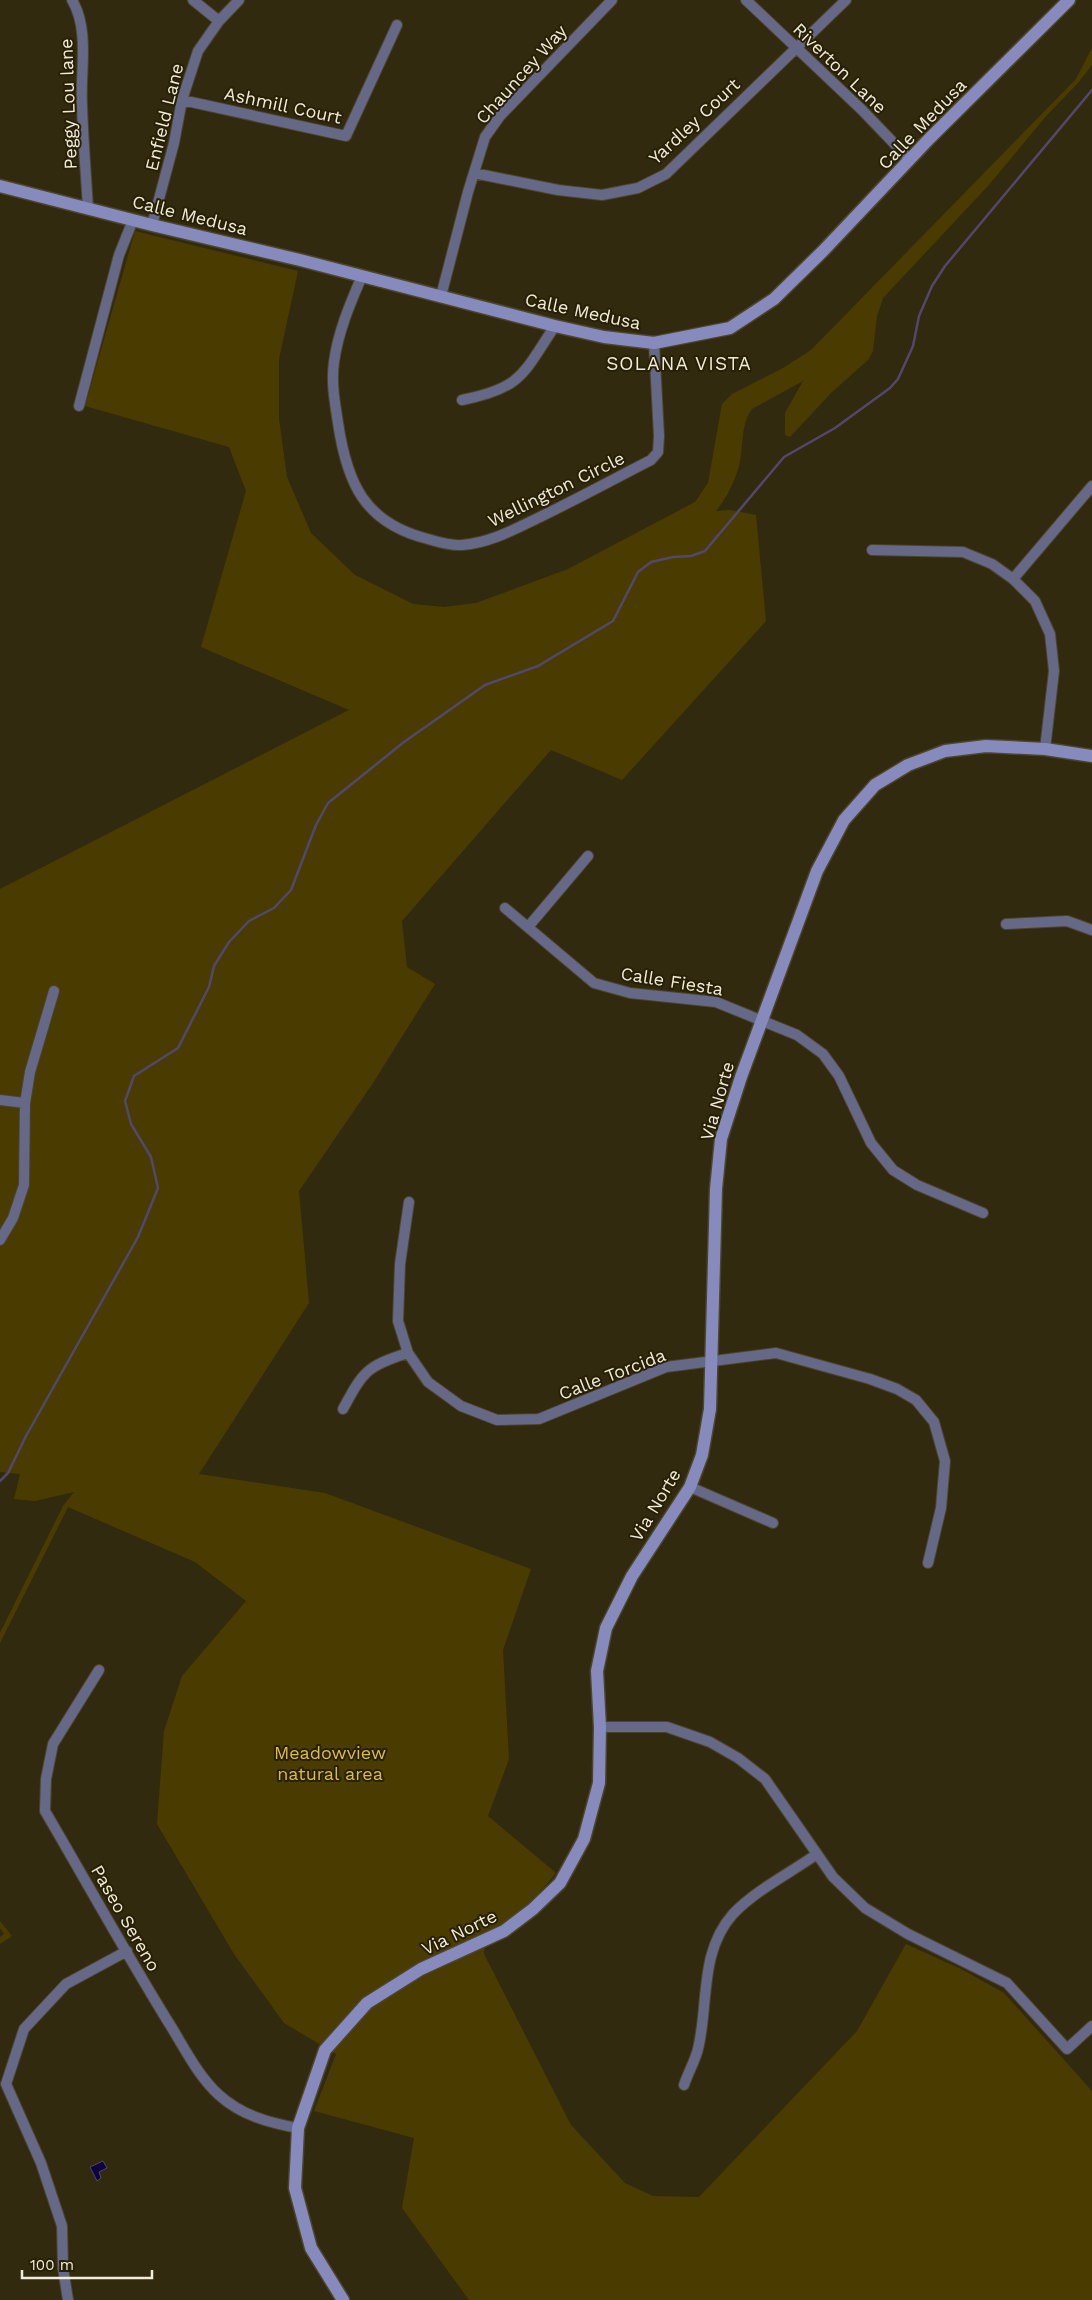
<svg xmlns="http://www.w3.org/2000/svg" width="1092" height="2300" font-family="'Work Sans',sans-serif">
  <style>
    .green { fill: #4a3c00 }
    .water { fill: #10003f; stroke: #53476e }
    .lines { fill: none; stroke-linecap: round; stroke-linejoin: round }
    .stream { stroke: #53476e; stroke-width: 2.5 }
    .street-casing { stroke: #4d452b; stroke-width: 12 }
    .secondary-casing { stroke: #4d452b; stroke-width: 15 }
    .street { stroke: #666887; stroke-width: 10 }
    .secondary { stroke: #878abc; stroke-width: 12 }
    .labels { text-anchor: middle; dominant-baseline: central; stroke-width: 4; stroke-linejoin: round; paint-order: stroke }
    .street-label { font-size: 18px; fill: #f0ecdb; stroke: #282004 }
    .park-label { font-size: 18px; fill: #dcbc43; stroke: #282004 }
    .neighbourhood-label { font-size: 19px; letter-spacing: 1px; fill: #f0ecdb; stroke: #282004 }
  </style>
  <rect width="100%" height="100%" fill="#322a0e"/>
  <path class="green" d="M 1092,48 L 1092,65 L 1078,83 L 1047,115 L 988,186 L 883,298 L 877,316 L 873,351 L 868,360 L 832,392 L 790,437 L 785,435 L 785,413 L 803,381 L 752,409 C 740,426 744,446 739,466 C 735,481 726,499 716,511 L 730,510 L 756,515 L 766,621 L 622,780 L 551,750 L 402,921 L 407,967 L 435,984 L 373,1083 L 299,1191 L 309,1303 L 199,1474 L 325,1493 L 531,1569 L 503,1650 L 509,1759 L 488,1816 L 556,1873 C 532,1902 519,1914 486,1933 L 484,1954 L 571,2125 L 625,2183 L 653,2196 L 699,2197 L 857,2031 L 906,1944 L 961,1969 L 1004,1993 L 1092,2091 L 1092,2300 L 469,2300 L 402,2208 L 414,2138 L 314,2111 L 336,2054 L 284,2023 L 234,1954 L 157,1824 L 164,1731 L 182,1676 L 246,1601 L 195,1562 L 68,1507 L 0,1643 L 0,1633 L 63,1506 L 74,1492 L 35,1501 L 14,1499 L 20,1474 L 0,1472 L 0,889 L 349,710 L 201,647 L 246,491 L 229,447 L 85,406 L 135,231 L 298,271 L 279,359 L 279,419 L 287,477 L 311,533 L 355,575 L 413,604 L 444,607 L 476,603 L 568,569 L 695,502 L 708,483 L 722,404 L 732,394 L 783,368 L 811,350 L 1076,79 Z
    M 0,1921 L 12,1936 L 0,1944 L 0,1937 L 4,1934 L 0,1928 Z"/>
  <path class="water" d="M 103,2161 L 107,2168 L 99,2172 L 101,2178 L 97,2181 L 90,2167 Z"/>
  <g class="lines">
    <path class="stream" d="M 0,1481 L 8,1473 L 26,1436 L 138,1237 L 158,1188 L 151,1157 L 131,1124 L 125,1101 L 134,1076 L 178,1048 L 209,987 L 214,966 L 229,942 L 249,921 L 274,908 L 291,890 L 316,825 L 328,803 L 404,742 L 485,685 L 538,666 L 613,621 L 638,572 L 651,562 L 673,557 L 691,556 L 705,551 L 784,457 L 835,428 L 890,388 L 898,379 L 913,346 L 919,316 L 932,286 L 945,266 L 1092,90"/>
    <defs>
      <path id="street" d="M 72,0 C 90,30 80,72 82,105 C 83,140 86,174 88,208
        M 193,0 L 219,21
        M 746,0 L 862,110 L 910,160
        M 182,100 L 346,136 L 397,25
        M 474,173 L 558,190 L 602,195 L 638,188 L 666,174 L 846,0
        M 152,225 L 174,143 L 182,100 L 198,51 L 219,21 L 239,0
        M 362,276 C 350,304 338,332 334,362 C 331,383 335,403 338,423 C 347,483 364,523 428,539 C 438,542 451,546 462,545 C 490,543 515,529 540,517 C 577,499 614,479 651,460 L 658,452 L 659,436 L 654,343
        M 441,296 L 468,192 L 485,137 L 500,116 L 612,0
        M 462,400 C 523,388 523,373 555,326
        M 79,406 L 119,255 L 133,220
        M 872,550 L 963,552 L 992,564 L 1013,579 L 1035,601 L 1050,634 L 1054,671 L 1045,749
        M 1013,579 L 1092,486
        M 505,908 L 594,983 L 630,993 L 716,1002 L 797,1035 L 823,1054 L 839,1076 L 871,1143 L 893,1170 L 917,1185 L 983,1213
        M 1006,924 L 1067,921 L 1092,930
        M 528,927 L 588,856
        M 0,1100 L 25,1103 L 30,1072 L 54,991
        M 409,1202 L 400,1264 L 398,1321 L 408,1353 L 428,1382 L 461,1406 L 497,1420 L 539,1419 L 666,1367 L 776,1353 L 870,1379 L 897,1389 L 916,1400 L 934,1422 L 945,1461 L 941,1508 L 928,1563
        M 0,1240 L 13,1218 L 24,1185 L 25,1103
        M 343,1409 C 363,1372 366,1366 408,1353
        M 690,1487 L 773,1523
        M 99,1670 L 53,1744 L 46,1779 L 45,1811 C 86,1881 125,1952 167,2020 C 183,2045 197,2075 219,2095 C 241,2115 269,2123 298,2128
        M 600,1727 L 667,1727 L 710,1742 L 738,1758 L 765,1779 L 833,1877 L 865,1908 L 908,1934 L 1007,1983 L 1067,2049 L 1092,2026
        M 684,2085 C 688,2073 695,2061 698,2049 C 709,2004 699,1952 733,1914 C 756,1890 790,1873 817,1854
        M 68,2300 L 63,2268 L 62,2226 L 41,2163 L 6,2084 L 24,2029 L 66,1984 L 127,1951"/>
      <path id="secondary" d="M 0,186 L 152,225 L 300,260 L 555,326 L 604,337 L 654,343 L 730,328 L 774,299 L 823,251 L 929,139 L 1069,0
        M 343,2300 L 311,2248 L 295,2188 L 298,2128 L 325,2050 L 367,2003 L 421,1969 L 504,1931 L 533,1909 L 560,1883 L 584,1839 L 599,1783 L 600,1727 L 597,1671 L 606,1628 L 632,1576 L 690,1487 L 702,1455 L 710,1409 L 716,1189 L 721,1139 L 741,1077 L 817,871 L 844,820 L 875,785 L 908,765 L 945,751 L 986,746 L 1045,749 L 1092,756"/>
    </defs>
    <use href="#street" class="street-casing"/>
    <use href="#secondary" class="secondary-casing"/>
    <use href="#street" class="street"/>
    <use href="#secondary" class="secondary"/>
  </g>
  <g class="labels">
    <g class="street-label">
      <text transform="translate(840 68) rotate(44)">Riverton Lane</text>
      <text transform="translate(521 74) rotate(-48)">Chauncey Way</text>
      <text transform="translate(68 104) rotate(-92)">Peggy Lou lane</text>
      <text transform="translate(283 105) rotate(12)">Ashmill Court</text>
      <text transform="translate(164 117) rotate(-76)">Enfield Lane</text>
      <text transform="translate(694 121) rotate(-43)">Yardley Court</text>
      <text transform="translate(922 124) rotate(-46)">Calle Medusa</text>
      <text transform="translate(190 215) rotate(14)">Calle Medusa</text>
      <text transform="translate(583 311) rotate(12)">Calle Medusa</text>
      <text transform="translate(556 489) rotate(-26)">Wellington Circle</text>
      <text transform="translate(672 981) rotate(9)">Calle Fiesta</text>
      <text transform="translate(717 1101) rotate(-74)">Via Norte</text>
      <text transform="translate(612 1374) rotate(-21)">Calle Torcida</text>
      <text transform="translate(655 1505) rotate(-59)">Via Norte</text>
      <text transform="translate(126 1918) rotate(60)">Paseo Sereno</text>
      <text transform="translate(459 1932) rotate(-26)">Via Norte</text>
    </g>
    <g class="park-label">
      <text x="330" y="1752">Meadowview<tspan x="330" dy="21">natural area</tspan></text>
    </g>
    <g class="neighbourhood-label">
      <text x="679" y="363">SOLANA VISTA</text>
    </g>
  </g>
  <path d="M22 2270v8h130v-8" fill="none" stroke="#f0ecdb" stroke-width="2.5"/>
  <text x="30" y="2270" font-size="15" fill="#f0ecdb" stroke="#282004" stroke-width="4" paint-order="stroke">100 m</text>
</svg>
